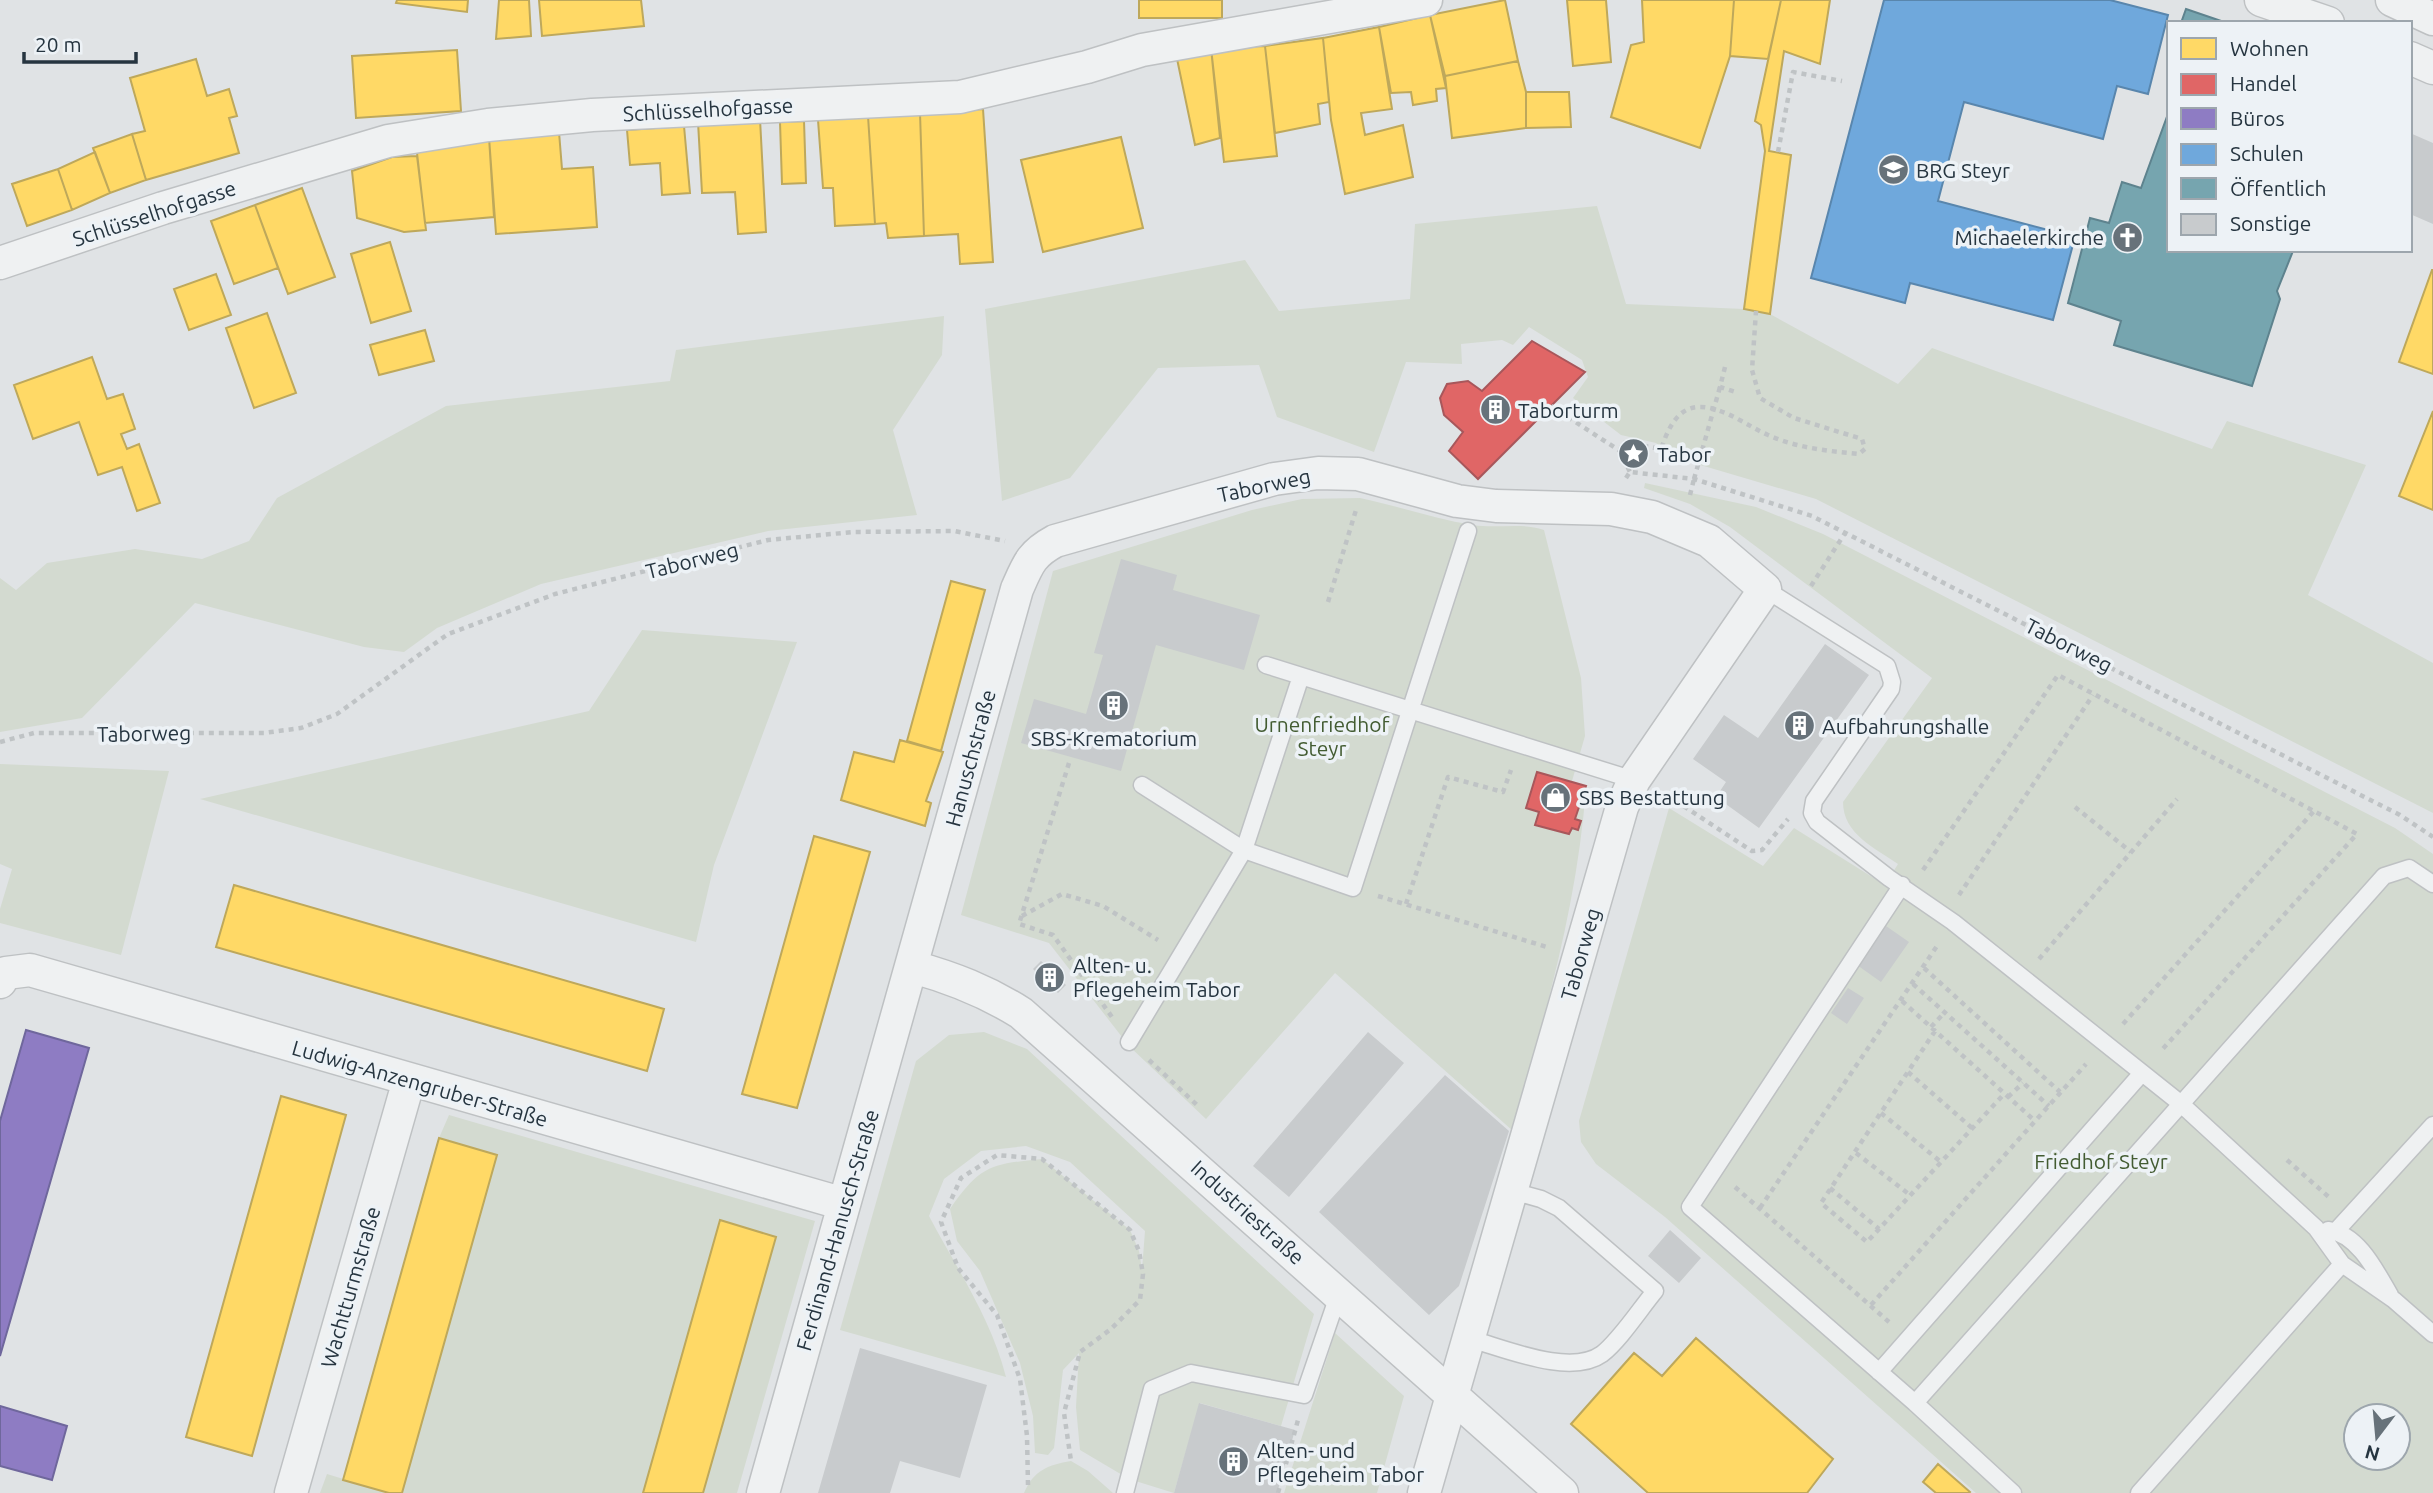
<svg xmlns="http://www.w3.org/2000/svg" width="2433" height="1493" font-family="Ubuntu,sans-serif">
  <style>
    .green { fill: #d3dad0; fill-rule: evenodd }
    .homes { fill: #ffd966; stroke: #bea85b; stroke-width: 2 }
    .shops { fill: #e06666; stroke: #a8575b; stroke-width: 2 }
    .offices { fill: #8e7cc3; stroke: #6f679c; stroke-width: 2 }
    .schools { fill: #6fa8dc; stroke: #5986ad; stroke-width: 2 }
    .public { fill: #76a5af; stroke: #5e838e; stroke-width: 2 }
    .building { fill: #c8cbcd }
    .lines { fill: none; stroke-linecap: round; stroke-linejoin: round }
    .service-casing { stroke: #bec1c3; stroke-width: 19 }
    .minor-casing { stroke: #bec1c3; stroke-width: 35 }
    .path { stroke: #bfc3c5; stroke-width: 4.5; stroke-dasharray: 5 5; stroke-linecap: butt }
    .service { stroke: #eff1f2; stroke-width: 16 }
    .minor { stroke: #eff1f2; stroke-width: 32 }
    .path-bridge { stroke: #bfc3c5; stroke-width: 4.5; stroke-dasharray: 5 5; stroke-linecap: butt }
    .labels { text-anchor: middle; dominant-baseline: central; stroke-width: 7; stroke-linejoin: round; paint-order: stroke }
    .street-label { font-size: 21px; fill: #263540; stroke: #edf2f6 }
    .poi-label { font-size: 21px; fill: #263540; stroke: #edf2f6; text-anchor: start }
    .park-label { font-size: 21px; fill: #435c32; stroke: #edf2f6 }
  </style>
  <rect width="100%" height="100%" fill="#e0e3e5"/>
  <path class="green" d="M 1597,206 L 1626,304 L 1744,309 L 1770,314 L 1898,384 L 1932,348 L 2212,449 L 2227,421 L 2366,465 L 2308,595 L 2433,663 L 2433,813 L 1816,499 L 1670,456 L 1656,443 L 1621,435 L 1573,398 L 1588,377 L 1582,360 L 1529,327 L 1513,345 L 1502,340 L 1461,344 L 1462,364 L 1406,362 L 1374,452 L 1277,417 L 1259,365 L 1158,368 L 1070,478 L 1002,501 L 985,309 L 1245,260 L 1279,311 L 1410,299 L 1415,224 Z
    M 944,316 L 942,355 L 893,430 L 917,515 L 768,531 L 541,584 L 437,628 L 404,652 L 364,647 L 195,603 L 82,718 L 0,732 L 0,578 L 16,590 L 47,563 L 135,549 L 202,559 L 249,541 L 277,498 L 446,406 L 670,381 L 676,350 Z
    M 1645,483 L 1756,507 L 1823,534 L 2395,828 L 2433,854 L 2433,1493 L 1976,1493 L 1665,1217 L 1596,1164 L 1581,1142 L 1579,1121 L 1669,808 L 1763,866 L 1794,828 L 1885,885 L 1898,864 C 1875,848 1843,834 1843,802 L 1932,678 L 1730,527 L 1690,504 L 1644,488 ZM 2356,1416 L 2398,1416 L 2398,1458 L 2356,1458 Z
    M 1360,498 C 1398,506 1435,519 1473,525 C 1498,529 1521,522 1544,530 L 1581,678 L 1585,736 L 1572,781 L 1586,786 C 1578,904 1544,1017 1513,1131 L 1335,973 L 1206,1119 L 1129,1046 L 1049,943 L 961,915 L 1053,571 L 1252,510 L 1302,499 Z
    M 642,630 L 797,642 L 714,865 L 696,942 L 200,799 L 589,711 Z
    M 0,764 L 169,771 L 121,955 L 0,923 L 0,909 L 12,869 L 0,864 Z
    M 984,1032 L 1027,1049 L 1314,1314 L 1281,1426 L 1200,1403 L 1174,1493 L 1129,1479 L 1080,1450 L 1076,1407 L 1079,1353 L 1063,1370 L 1054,1448 L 1048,1455 L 1035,1453 L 1033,1416 L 1020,1363 L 980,1271 L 957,1241 L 950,1209 C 980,1166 990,1164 1042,1159 L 1130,1230 L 1139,1251 L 1142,1270 L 1145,1231 L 1070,1162 L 1026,1146 L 981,1151 L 944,1179 L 929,1216 C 957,1269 991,1318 1006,1377 L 840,1330 L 916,1061 L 949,1035 Z
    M 449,1115 L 815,1221 L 737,1493 L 402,1493 L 497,1155 L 439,1138 Z
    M 1335,1333 L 1404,1396 L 1377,1493 L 1284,1493 Z
    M 1071,1461 L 1088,1471 L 1113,1493 L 1024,1493 C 1034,1470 1048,1465 1071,1461 Z
    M 327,1474 L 389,1493 L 320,1493 Z"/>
  <path class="homes" d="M 397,0 L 468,0 L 467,12 L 396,3 Z
    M 499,0 L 529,0 L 531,36 L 496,39 Z
    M 539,0 L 641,0 L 644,26 L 542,36 Z
    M 1139,0 L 1222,0 L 1222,18 L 1139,18 Z
    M 1505,0 L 1518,61 L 1445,76 L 1430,15 Z
    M 1567,0 L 1606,0 L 1611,62 L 1573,66 Z
    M 1642,0 L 1734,0 L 1730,56 L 1700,148 L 1611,117 L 1631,45 L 1644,42 Z
    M 1734,0 L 1781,0 L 1768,59 L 1730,56 Z
    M 1781,0 L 1830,0 L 1820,64 L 1784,51 L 1769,151 L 1791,155 L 1770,314 L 1744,309 L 1765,151 L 1761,125 L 1755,121 Z
    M 1430,15 L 1446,88 L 1436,89 L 1437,101 L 1413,105 L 1411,92 L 1391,93 L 1379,27 Z
    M 1379,27 L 1392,109 L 1361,113 L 1365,135 L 1403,125 L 1413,177 L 1345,194 L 1331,120 L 1323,38 Z
    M 1323,38 L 1329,102 L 1318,104 L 1320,124 L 1275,133 L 1265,46 Z
    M 1265,46 L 1277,156 L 1224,162 L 1211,48 Z
    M 1211,48 L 1220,138 L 1195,145 L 1176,54 Z
    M 457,50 L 461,111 L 356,118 L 352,56 Z
    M 196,59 L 207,96 L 229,89 L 237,116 L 229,118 L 239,153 L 146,180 L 132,134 L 145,131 L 130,78 Z
    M 1518,61 L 1526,92 L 1526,128 L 1452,138 L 1445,76 Z
    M 1526,92 L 1569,92 L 1571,127 L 1526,128 Z
    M 983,109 L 993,262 L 960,264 L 958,234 L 924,236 L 920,113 Z
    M 920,113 L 924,236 L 888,238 L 886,223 L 875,224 L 868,116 Z
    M 868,116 L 875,224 L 835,226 L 833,188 L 823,188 L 818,120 Z
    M 760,119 L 766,232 L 738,234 L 735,192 L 702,193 L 698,122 Z
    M 804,121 L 806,183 L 782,184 L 780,122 Z
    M 684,126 L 690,193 L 662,195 L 660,163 L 630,165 L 627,130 Z
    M 559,132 L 562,169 L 593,167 L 597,227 L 496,234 L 489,137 Z
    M 132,134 L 146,180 L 110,193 L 93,148 Z
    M 489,137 L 494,217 L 425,223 L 416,144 Z
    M 1121,137 L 1143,228 L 1043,252 L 1021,160 Z
    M 95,152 L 110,193 L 72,210 L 58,169 Z
    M 417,156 L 426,230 L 404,232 L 357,218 L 352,171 L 392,157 Z
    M 58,169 L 72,210 L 27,226 L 12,184 Z
    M 302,188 L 335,277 L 288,294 L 255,205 Z
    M 255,205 L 278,268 L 234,284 L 211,221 Z
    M 390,242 L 411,311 L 371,323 L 351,254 Z
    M 2432,270 L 2433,270 L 2433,374 L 2399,362 Z
    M 216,274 L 231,315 L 189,330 L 174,289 Z
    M 267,313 L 296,393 L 254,408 L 226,328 Z
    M 425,330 L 434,361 L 379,375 L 370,345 Z
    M 92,357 L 107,399 L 123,394 L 135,429 L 121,434 L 127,449 L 139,444 L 160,503 L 137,511 L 122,467 L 98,475 L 79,422 L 33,439 L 14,385 Z
    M 2433,411 L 2433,510 L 2399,496 Z
    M 951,581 L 985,590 L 941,751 L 907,741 Z
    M 900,740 L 943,752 L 926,801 L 931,803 L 925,826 L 841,800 L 854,752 L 894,762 Z
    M 814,836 L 870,852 L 797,1108 L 742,1094 Z
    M 234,885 L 664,1009 L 647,1071 L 216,947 Z
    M 281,1096 L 346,1115 L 252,1456 L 186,1437 Z
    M 439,1138 L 497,1155 L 402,1493 L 389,1493 L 343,1480 Z
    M 720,1220 L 776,1237 L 703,1493 L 643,1493 Z
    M 1696,1338 L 1833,1459 L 1807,1493 L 1648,1493 L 1571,1424 L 1634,1353 L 1662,1376 Z
    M 1938,1464 L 1970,1492 L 1969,1493 L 1936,1493 L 1923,1482 Z"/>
  <path class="shops" d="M 1532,341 L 1585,372 L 1478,479 L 1449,451 L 1463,432 L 1444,415 L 1440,398 L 1447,384 L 1468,381 L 1482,391 Z
    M 1537,772 L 1586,786 L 1575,819 L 1581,821 L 1578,830 L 1572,828 L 1569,834 L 1535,825 L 1539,812 L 1526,808 Z"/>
  <path class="offices" d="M 26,1030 L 89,1048 L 0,1356 L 0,1121 Z
    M 0,1406 L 67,1426 L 52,1480 L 0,1466 Z"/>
  <path class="schools" d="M 1884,0 L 2110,0 L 2168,15 L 2148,94 L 2117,86 L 2103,139 L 1964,102 L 1938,201 L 2075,237 L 2053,320 L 1910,283 L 1905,303 L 1811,278 Z"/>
  <path class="public" d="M 2186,9 L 2227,23 L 2181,23 Z
    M 2169,111 L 2169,250 L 2293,251 L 2277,291 L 2280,299 L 2252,386 L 2114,345 L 2121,321 L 2068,303 L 2090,218 L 2109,223 L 2122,182 L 2141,188 Z"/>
  <path class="building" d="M 2410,133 L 2433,143 L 2433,224 L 2410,214 Z
    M 1121,559 L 1177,575 L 1173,590 L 1260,615 L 1244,670 L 1156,645 L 1121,771 L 1021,743 L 1034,699 L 1086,714 L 1103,655 L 1094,653 Z
    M 1825,644 L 1869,675 L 1759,828 L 1716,797 L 1726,782 L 1693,759 L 1724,715 L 1758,738 Z
    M 1886,926 L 1909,942 L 1881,982 L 1857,965 Z
    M 1041,961 L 1066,985 L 1058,993 L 1033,969 Z
    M 1848,988 L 1864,998 L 1847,1024 L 1831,1013 Z
    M 1368,1032 L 1404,1063 L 1289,1197 L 1253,1166 Z
    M 1445,1075 L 1509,1131 L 1459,1286 L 1429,1315 L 1319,1212 Z
    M 1670,1230 L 1701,1258 L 1679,1283 L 1648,1256 Z
    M 860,1348 L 987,1385 L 960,1478 L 900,1461 L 890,1493 L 818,1493 Z
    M 1199,1403 L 1295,1430 L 1277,1493 L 1174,1493 Z"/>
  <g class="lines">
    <defs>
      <path id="service" d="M 1765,589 L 1887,666 L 1892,682 L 1891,689 L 1814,801 L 1812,813 L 1817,822 L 1889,878 L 1953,922 L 2180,1103 L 2316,1228 L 2342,1264 L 2394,1300 L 2433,1334
        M 1266,665 L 1634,780
        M 1142,785 L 1244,850 L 1353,888 L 1468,531
        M 1902,885 L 1690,1207 L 1915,1403
        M 1129,1042 L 1244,850 L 1301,676
        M 2328,1230 C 2358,1234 2376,1271 2390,1295
        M 2336,1231 L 2433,1125
        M 1470,1339 C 1504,1348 1570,1377 1602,1354 C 1620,1340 1640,1309 1655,1291 L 1559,1208 L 1541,1199 L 1512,1191
        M 1879,1372 L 2142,1073
        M 1125,1493 L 1152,1389 L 1191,1373 L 1304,1395 L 1339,1293
        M 2013,1493 L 1915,1403 L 2384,876 L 2409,868 L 2433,884
        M 2139,1493 L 2342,1264"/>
      <path id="minor" d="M 2261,0 L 2328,23
        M 2392,0 L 2433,19
        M 2410,58 L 2433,68
        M 0,263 L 163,208 L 388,141 L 488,125 L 592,115 L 960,97 L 1087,67 L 1142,50 L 1426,0
        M 913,967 C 953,978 986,991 1021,1013 L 1562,1493
        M 0,982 L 6,973 L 30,970 L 844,1204
        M 291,1493 L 409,1080
        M 763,1493 L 1017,589 C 1028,564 1031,554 1055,541 L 1274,479 L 1318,473 L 1358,474 L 1457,501 L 1496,506 L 1611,509 L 1652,517 L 1709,541 L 1765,589 L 1634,780 L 1622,807 L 1424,1493"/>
    </defs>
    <use href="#service" class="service-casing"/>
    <use href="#minor" class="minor-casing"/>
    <path class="path" d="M 1778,152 L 1793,72 L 1842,81
      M 1725,367 L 1720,387 L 1736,392
      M 1551,406 L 1620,451 L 1630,472
      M 1620,451 L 1623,442 L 1661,449 C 1667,432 1676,408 1698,407 C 1723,406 1747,426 1768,435 C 1797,448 1828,451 1859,454 L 1865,449 L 1862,439 L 1794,418 L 1760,398 L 1752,370 L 1756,311
      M 1626,478 L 1630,472 L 1694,479 L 1812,516 L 2400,815 L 2433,837
      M 1690,495 L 1694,479
      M 1811,586 L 1845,533
      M 1328,602 L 1356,510
      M 0,742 L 34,733 L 264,733 L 301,728 L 337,714 L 448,634 L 555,594 L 768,540 L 853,532 L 954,531 L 1005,541
      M 1069,763 L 1019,924 L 1053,935 L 1112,1017
      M 1667,795 L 1752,851 L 1762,850 L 1788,819
      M 2075,807 L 2131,852
      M 1923,870 L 2058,675 L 2357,834 L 2160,1052
      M 1959,895 L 2093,695
      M 1378,896 L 1547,947
      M 1406,904 L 1448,777 L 1503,792 L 1511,770
      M 1022,916 L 1062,894 L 1103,906 L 1158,940
      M 2039,959 L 2177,799
      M 1924,968 L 2060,1092
      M 1913,984 L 2049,1106
      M 1902,1001 L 2035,1121
      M 2123,1024 L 2314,811
      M 1931,1027 L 1945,1012
      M 1935,1031 L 1821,1203 L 1867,1242 L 2005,1093
      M 1149,1060 L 1197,1105
      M 1908,1072 L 1972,1128
      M 2008,1097 L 2023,1083
      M 1881,1113 L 1941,1162
      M 1856,1153 L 1910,1195
      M 2287,1160 L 2331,1199
      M 1735,1187 L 1889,1322
      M 1830,1188 L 1879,1229
      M 1760,1208 L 1939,943
      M 1871,1305 L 2086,1064
      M 1028,1485 L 1027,1436 L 1020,1379 L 997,1315 L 958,1268 L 941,1222 L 961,1178 L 997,1155 L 1042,1159 L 1130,1230 L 1139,1251 L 1143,1274 L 1140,1300 L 1111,1329 L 1080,1352 L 1064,1413 L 1071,1461
      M 1278,1493 L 1298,1420"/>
    <use href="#service" class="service"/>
    <use href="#minor" class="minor"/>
    <path class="path-bridge" d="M 1694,479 L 1720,387"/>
  </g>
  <defs>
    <symbol id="school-disc" viewBox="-11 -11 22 22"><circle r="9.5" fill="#67727a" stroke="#edf2f6"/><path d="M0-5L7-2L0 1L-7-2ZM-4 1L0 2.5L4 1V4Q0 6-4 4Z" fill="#fff"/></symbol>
    <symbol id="church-disc" viewBox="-11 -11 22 22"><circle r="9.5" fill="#67727a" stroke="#edf2f6"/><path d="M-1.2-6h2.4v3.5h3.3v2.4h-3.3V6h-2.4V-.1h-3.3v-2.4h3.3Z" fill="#fff"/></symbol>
    <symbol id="building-disc" viewBox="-11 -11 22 22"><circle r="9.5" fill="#67727a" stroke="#edf2f6"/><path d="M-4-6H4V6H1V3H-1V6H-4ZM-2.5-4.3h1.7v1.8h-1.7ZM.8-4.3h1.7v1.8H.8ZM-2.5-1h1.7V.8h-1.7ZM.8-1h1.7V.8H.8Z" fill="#fff"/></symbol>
    <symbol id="sight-disc" viewBox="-11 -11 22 22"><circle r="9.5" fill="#67727a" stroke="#edf2f6"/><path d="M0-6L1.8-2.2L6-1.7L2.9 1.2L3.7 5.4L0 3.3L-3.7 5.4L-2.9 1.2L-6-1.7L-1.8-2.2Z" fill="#fff"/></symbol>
    <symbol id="shop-disc" viewBox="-11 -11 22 22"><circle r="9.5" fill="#67727a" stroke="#edf2f6"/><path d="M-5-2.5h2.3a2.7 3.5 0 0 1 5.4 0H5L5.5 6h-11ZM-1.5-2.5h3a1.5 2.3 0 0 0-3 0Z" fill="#fff"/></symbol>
  </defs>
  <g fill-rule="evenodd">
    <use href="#school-disc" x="1876" y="152" width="35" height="35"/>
    <use href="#church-disc" x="2110" y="220" width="35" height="35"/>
    <use href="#building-disc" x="1478" y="392" width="35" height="35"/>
    <use href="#sight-disc" x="1616" y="436" width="35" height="35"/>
    <use href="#building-disc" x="1096" y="688" width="35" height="35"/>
    <use href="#building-disc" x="1782" y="708" width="35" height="35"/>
    <use href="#shop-disc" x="1538" y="780" width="35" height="35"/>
    <use href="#building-disc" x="1032" y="960" width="35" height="35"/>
    <use href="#building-disc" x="1216" y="1444" width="35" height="35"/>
  </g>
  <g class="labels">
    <g class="street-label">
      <text transform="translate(708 109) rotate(-3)">Schlüsselhofgasse</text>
      <text transform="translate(154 213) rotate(-18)">Schlüsselhofgasse</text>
      <text transform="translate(1264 485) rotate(-12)">Taborweg</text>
      <text transform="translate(692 560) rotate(-14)">Taborweg</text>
      <text transform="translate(2069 645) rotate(27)">Taborweg</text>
      <text transform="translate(144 733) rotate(-1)">Taborweg</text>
      <text transform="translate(970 758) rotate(-75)">Hanuschstraße</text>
      <text transform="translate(1580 954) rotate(-74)">Taborweg</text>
      <text transform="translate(420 1083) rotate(16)">Ludwig-Anzengruber-Straße</text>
      <text transform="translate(1248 1212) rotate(42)">Industriestraße</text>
      <text transform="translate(837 1230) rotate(-74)">Ferdinand-Hanusch-Straße</text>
      <text transform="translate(350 1287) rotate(-74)">Wachtturmstraße</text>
    </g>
    <g class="poi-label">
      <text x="1916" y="170">BRG Steyr</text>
      <text x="2104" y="237" text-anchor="end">Michaelerkirche</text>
      <text x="1518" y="410">Taborturm</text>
      <text x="1657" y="454">Tabor</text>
      <text x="1822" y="726">Aufbahrungshalle</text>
      <text x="1114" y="738" text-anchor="middle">SBS-Krematorium</text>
      <text x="1579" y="797">SBS Bestattung</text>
      <text x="1073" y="965">Alten- u.<tspan x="1073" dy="24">Pflegeheim Tabor</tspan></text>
      <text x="1257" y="1450">Alten- und<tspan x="1257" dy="24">Pflegeheim Tabor</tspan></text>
    </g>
    <g class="park-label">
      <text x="1322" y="724">Urnenfriedhof<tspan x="1322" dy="24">Steyr</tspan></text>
      <text x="2101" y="1161">Friedhof Steyr</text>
    </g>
  </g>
  <rect x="2167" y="21" width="245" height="231" fill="#edf2f6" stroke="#9da6ad" stroke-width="2"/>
  <rect x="2181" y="38" width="35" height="21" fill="#ffd966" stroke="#9da6ad" stroke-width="2"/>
  <text x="2230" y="56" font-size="21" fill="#263540">Wohnen</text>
  <rect x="2181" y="74" width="35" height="21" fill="#e06666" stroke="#9da6ad" stroke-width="2"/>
  <text x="2230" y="91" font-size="21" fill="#263540">Handel</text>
  <rect x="2181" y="108" width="35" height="21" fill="#8e7cc3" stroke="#9da6ad" stroke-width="2"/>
  <text x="2230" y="126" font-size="21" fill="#263540">Büros</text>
  <rect x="2181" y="144" width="35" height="21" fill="#6fa8dc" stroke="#9da6ad" stroke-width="2"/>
  <text x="2230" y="161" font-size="21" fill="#263540">Schulen</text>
  <rect x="2181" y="178" width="35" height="21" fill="#76a5af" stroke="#9da6ad" stroke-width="2"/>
  <text x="2230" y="196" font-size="21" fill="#263540">Öffentlich</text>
  <rect x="2181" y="214" width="35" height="21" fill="#c8cbcd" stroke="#9da6ad" stroke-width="2"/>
  <text x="2230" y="231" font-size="21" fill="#263540">Sonstige</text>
  <g transform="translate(2377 1437) rotate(196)"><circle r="33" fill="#edf2f6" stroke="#9da6ad" stroke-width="2"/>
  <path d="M0-5L12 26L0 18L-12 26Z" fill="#67727a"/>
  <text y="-10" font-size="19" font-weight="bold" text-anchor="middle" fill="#263540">N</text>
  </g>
  <path d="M24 52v10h112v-10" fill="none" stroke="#263540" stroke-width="3.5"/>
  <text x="35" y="52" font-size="21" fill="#263540" stroke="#edf2f6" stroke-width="5" paint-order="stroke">20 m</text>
</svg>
